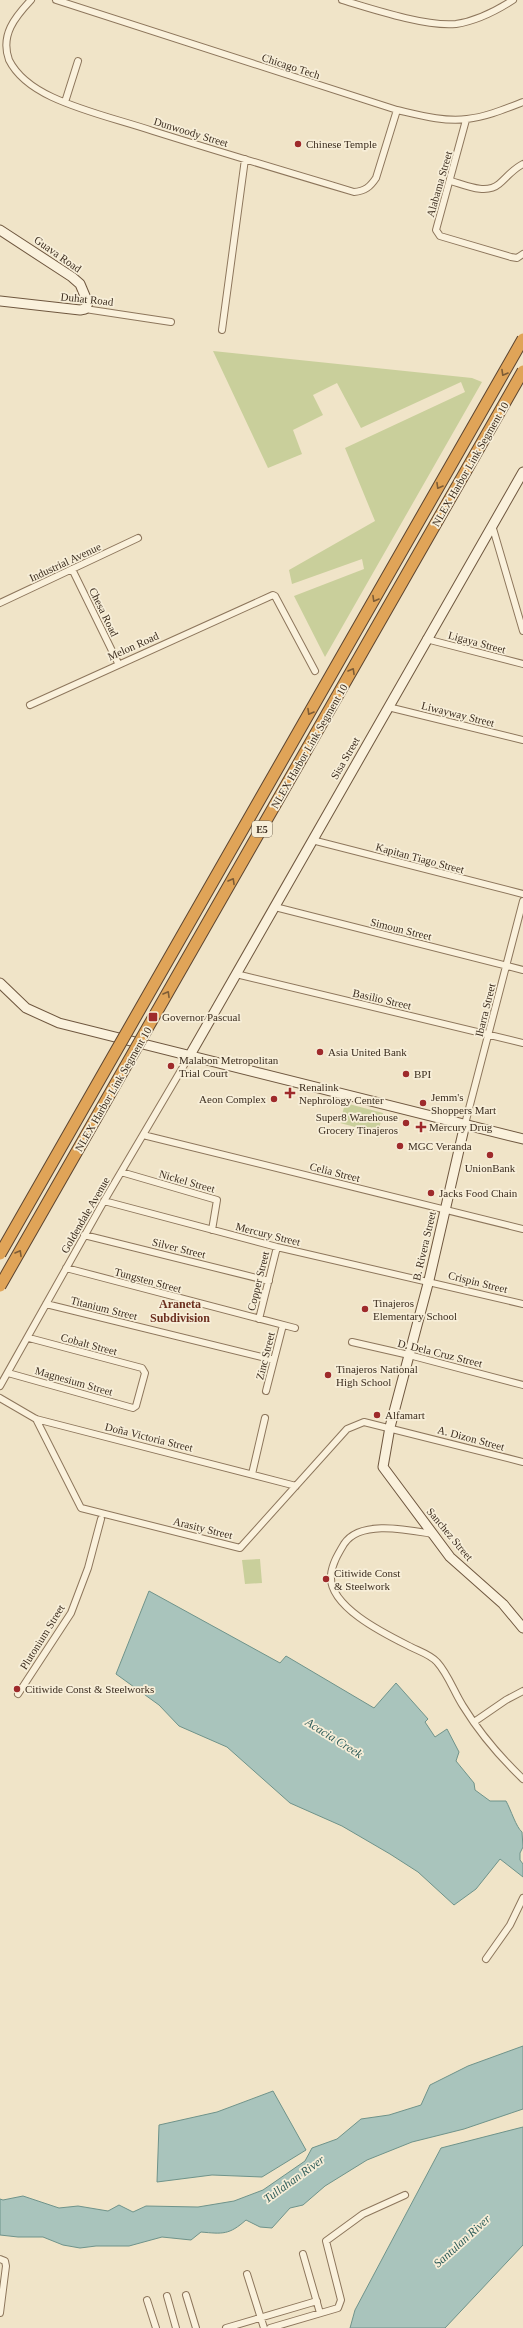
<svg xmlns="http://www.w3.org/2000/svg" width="523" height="2328" font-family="Georgia,serif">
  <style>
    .green { fill: #c9cf9b }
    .water { fill: #a9c4bc; stroke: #6f938a }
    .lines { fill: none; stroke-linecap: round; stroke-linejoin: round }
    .street-casing { stroke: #8d765c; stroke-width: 8 }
    .secondary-casing { stroke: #6f573f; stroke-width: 11 }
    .street { stroke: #faf1dc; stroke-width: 6 }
    .secondary { stroke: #faf1dc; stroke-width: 9 }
    .rail-casing { stroke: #3d2e20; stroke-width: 3.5 }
    .rail { stroke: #f7eed8; stroke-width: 2; stroke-dasharray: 6; stroke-linecap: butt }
    .highway-bridge-casing { stroke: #5b4430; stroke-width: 13; stroke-linecap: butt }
    .highway-bridge { stroke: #e0a458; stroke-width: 11 }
    .oneway { stroke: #7e5d36 }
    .poi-dot { fill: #9e2a2b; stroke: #f7eed8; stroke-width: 1.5 }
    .labels { text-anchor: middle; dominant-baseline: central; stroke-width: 3.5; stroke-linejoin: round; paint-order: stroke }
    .shield { fill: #f7eed8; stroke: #756857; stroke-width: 1 }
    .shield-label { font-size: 10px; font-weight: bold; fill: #3d2e20 }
    .street-label { font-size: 11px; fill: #3d2e20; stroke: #f7eed8 }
    .poi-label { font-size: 11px; fill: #3d2e20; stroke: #f7eed8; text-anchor: start }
    .neighbourhood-label { font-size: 12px; font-weight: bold; fill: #6b2e1e; stroke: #f7eed8 }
    .water-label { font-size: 12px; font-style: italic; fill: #2f5d5a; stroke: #f7eed8 }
  </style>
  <rect width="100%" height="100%" fill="#f0e4c8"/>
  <path class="green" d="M 213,351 L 472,378 L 482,382 L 325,657 L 294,596 L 364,569 L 362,559 L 292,584 L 289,570 L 375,521 L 345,448 L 465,392 L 461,382 L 361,428 L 337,383 L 313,395 L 323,415 L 293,430 L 302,454 L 268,468 Z
    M 345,1103 L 383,1113 L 378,1133 L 340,1123 Z
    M 260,1559 L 262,1583 L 245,1584 L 242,1560 Z"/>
  <path class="water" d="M 149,1591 L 280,1663 L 286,1656 L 374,1708 L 396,1683 L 428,1719 L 425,1722 L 435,1737 L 447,1729 L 459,1752 L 456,1761 L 474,1783 L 475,1790 L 490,1801 L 506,1801 C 511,1810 516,1827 522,1832 L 523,1847 L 520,1853 L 520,1860 L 523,1864 L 523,1877 L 500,1859 L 476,1889 L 454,1905 L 418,1872 L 390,1854 L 342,1826 L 290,1803 L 227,1747 L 179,1726 L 159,1705 L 116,1674 Z
    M 523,2046 L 523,2109 L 464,2129 L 412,2142 L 367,2160 L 325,2186 L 303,2205 L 290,2208 L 272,2228 L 260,2227 L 246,2220 C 229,2235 223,2234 201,2232 L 191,2240 L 162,2237 L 129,2246 L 96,2246 L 80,2248 L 63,2245 L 43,2237 L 18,2237 L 0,2235 L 0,2199 L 3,2200 L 23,2196 L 59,2208 L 78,2206 L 108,2211 L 119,2205 L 133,2212 L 146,2206 L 198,2207 L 234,2201 L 263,2190 L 305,2161 L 312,2148 L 337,2139 L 361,2119 L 389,2115 L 421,2105 L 430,2085 L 468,2066 Z
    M 273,2091 L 306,2150 L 262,2177 L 212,2175 L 157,2182 L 159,2125 L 217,2112 Z
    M 523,2127 L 523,2245 L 445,2328 L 350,2328 L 355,2310 L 441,2148 Z"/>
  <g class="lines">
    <defs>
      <path id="street" d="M 31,0 C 15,17 0,35 9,60 C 18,78 35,89 52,97 C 84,112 120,120 153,131 C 220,152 287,172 354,192 C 365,191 370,187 376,178 L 397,110
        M 56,0 L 397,110 C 419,115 444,122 467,119 C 486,117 505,109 523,102
        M 342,0 C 372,9 426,27 456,24 C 476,21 496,11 513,0
        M 65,102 L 78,61
        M 466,120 L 436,230 L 440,236 L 511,257 L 517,258 L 523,254
        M 451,181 C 465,185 486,195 499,184 C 507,177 513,169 523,164
        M 85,309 L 171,322
        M 222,330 L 245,159
        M 492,525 L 523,631
        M 72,569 L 118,663
        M 0,603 L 138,538
        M 426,639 L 523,664
        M 30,705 L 273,595 L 275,596 L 315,671
        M 388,707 L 523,740
        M 312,840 L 523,894
        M 275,907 L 523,970
        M 236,974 L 523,1043
        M 465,1124 L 523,901
        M 143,1135 L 523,1229
        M 121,1172 L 217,1200 L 212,1230
        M 104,1201 L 277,1247 L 523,1304
        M 84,1235 L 269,1281
        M 66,1268 L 295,1328
        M 46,1304 L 274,1360
        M 259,1319 L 277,1247
        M 352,1342 L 409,1355 L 523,1385
        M 8,1373 L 133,1408 L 136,1406 L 145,1373 L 142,1368 L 29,1338
        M 0,1386 L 104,1201 L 190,1055
        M 266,1391 L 283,1325
        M 0,1398 L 36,1419 L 296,1486
        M 36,1419 L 81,1508 L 240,1548 L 347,1429 L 364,1422 L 523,1462
        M 252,1474 L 265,1418
        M 433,1534 C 409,1530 360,1519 344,1544 C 338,1554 332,1564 331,1575 C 328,1607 387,1635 411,1647 C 419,1651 431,1655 437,1662 C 448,1674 454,1692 463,1706 C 479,1732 501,1758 523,1779
        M 18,1694 L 71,1613 L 88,1568 L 101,1519
        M 474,1722 L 506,1700 L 523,1691
        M 486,1959 L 510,1925 L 523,1898
        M 303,2254 L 320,2313
        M 0,2259 L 5,2261 L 6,2266 L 0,2313
        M 247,2274 L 264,2328
        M 186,2295 L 196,2328
        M 167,2296 L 176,2328
        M 147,2300 L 156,2328
        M 226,2328 L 317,2301
        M 270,2328 L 338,2308 L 341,2300 L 326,2241 L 363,2214 L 405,2195"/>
      <path id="secondary" d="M 0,230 L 72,277 L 80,284 L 88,303 L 85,309 L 80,310 L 0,301
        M 0,983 L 26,1008 L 59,1023 L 523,1139
        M 190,1055 L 523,472
        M 465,1124 L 429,1280 L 390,1427 L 383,1467 L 450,1557 L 503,1604 L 523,1628"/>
    </defs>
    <use href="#street" class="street-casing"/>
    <use href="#secondary" class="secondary-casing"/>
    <use href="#street" class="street"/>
    <use href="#secondary" class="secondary"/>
    <defs>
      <path id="rail" d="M 153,1017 L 293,767 L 523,371"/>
    </defs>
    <use href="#rail" class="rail-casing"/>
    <use href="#rail" class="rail"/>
    <defs>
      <path id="highway-bridge" d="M 0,1254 L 523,339
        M 0,1286 L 523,371"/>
    </defs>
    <use href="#highway-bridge" class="highway-bridge-casing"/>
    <use href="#highway-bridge" class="highway-bridge"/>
  </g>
  <defs><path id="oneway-chevron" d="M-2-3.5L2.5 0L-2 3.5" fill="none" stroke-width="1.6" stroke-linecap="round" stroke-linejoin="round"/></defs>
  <g class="oneway">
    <use href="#oneway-chevron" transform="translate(504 373) rotate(120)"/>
    <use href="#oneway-chevron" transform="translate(439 486) rotate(120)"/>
    <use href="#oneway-chevron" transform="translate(375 599) rotate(120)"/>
    <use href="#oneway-chevron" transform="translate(352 671) rotate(-60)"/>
    <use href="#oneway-chevron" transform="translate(310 712) rotate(120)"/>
    <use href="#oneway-chevron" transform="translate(232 881) rotate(-60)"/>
    <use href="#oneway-chevron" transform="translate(167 994) rotate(-60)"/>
    <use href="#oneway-chevron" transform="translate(19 1253) rotate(-60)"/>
  </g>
  <g class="poi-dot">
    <circle cx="298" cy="144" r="4"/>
    <rect x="148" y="1012" width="10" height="10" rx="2"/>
    <circle cx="320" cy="1052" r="4"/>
    <circle cx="171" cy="1066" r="4"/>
    <circle cx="406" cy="1074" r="4"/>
    <path d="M288 1087h4v4h4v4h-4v4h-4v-4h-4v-4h4z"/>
    <circle cx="274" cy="1099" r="4"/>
    <circle cx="423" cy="1103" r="4"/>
    <circle cx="406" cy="1123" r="4"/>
    <path d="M419 1121h4v4h4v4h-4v4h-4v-4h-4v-4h4z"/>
    <circle cx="400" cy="1146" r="4"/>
    <circle cx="490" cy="1155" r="4"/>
    <circle cx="431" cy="1193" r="4"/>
    <circle cx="365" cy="1309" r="4"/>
    <circle cx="328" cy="1375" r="4"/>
    <circle cx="377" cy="1415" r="4"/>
    <circle cx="326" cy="1579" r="4"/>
    <circle cx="17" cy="1689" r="4"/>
  </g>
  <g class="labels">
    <rect class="shield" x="252" y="821" width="20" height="16" rx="3"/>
    <g class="shield-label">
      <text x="262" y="829">E5</text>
    </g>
    <g class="street-label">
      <text transform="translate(291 66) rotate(18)">Chicago Tech</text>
      <text transform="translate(191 132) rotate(17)">Dunwoody Street</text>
      <text transform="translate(439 184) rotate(-74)">Alabama Street</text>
      <text transform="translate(58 254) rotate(35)">Guava Road</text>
      <text transform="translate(87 299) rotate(6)">Duhat Road</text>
      <text transform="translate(470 464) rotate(-60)">NLEX Harbor Link Segment 10</text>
      <text transform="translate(65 562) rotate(-25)">Industrial Avenue</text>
      <text transform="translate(104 612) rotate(64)">Chesa Road</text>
      <text transform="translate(477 642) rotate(15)">Ligaya Street</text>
      <text transform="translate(133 646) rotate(-24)">Melon Road</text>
      <text transform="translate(458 714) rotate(14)">Liwayway Street</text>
      <text transform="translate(309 746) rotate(-60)">NLEX Harbor Link Segment 10</text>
      <text transform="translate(345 758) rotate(-60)">Sisa Street</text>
      <text transform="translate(420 858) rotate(15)">Kapitan Tiago Street</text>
      <text transform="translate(401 929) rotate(14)">Simoun Street</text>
      <text transform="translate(382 999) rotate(13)">Basilio Street</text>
      <text transform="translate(485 1010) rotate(-76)">Ibarra Street</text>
      <text transform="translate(113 1089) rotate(-60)">NLEX Harbor Link Segment 10</text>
      <text transform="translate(335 1172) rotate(14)">Celia Street</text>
      <text transform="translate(187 1181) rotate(16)">Nickel Street</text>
      <text transform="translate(85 1215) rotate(-60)">Goldendale Avenue</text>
      <text transform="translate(268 1234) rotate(14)">Mercury Street</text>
      <text transform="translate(424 1246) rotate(-77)">B. Rivera Street</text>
      <text transform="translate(179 1248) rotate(14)">Silver Street</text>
      <text transform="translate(148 1280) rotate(15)">Tungsten Street</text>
      <text transform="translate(258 1281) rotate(-76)">Copper Street</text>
      <text transform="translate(478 1282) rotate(14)">Crispin Street</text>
      <text transform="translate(104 1308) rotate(14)">Titanium Street</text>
      <text transform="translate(89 1344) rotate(15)">Cobalt Street</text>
      <text transform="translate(440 1353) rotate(14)">D. Dela Cruz Street</text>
      <text transform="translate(265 1356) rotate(-76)">Zinc Street</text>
      <text transform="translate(74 1381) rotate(16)">Magnesium Street</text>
      <text transform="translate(149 1437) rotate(14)">Doña Victoria Street</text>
      <text transform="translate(471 1438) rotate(15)">A. Dizon Street</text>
      <text transform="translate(203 1528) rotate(14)">Arasity Street</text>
      <text transform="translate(450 1534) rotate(50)">Sanchez Street</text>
      <text transform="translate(42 1637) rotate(-58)">Plutonium Street</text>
    </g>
    <g class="poi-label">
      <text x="306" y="144">Chinese Temple</text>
      <text x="162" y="1017">Governor Pascual</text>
      <text x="328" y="1052">Asia United Bank</text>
      <text x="179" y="1060">Malabon Metropolitan<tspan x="179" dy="13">Trial Court</tspan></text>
      <text x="414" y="1074">BPI</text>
      <text x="299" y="1087">Renalink<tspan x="299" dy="13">Nephrology Center</tspan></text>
      <text x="431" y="1097">Jemm's<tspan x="431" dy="13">Shoppers Mart</tspan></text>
      <text x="266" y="1099" text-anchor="end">Aeon Complex</text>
      <text x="398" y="1117" text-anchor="end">Super8 Warehouse<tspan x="398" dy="13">Grocery Tinajeros</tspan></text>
      <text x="429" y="1127">Mercury Drug</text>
      <text x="408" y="1146">MGC Veranda</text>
      <text x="490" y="1168" text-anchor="middle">UnionBank</text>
      <text x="439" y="1193">Jacks Food Chain</text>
      <text x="373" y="1303">Tinajeros<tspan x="373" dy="13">Elementary School</tspan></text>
      <text x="336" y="1369">Tinajeros National<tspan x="336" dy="13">High School</tspan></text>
      <text x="385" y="1415">Alfamart</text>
      <text x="334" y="1573">Citiwide Const<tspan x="334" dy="13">&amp; Steelwork</tspan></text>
      <text x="25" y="1689">Citiwide Const &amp; Steelworks</text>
    </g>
    <g class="neighbourhood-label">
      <text x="180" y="1304">Araneta<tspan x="180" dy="14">Subdivision</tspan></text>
    </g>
    <g class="water-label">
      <text transform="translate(334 1738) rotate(32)">Acacia Creek</text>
      <text transform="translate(294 2179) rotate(-36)">Tullahan River</text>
      <text transform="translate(462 2241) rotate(-42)">Santulan River</text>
    </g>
  </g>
</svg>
